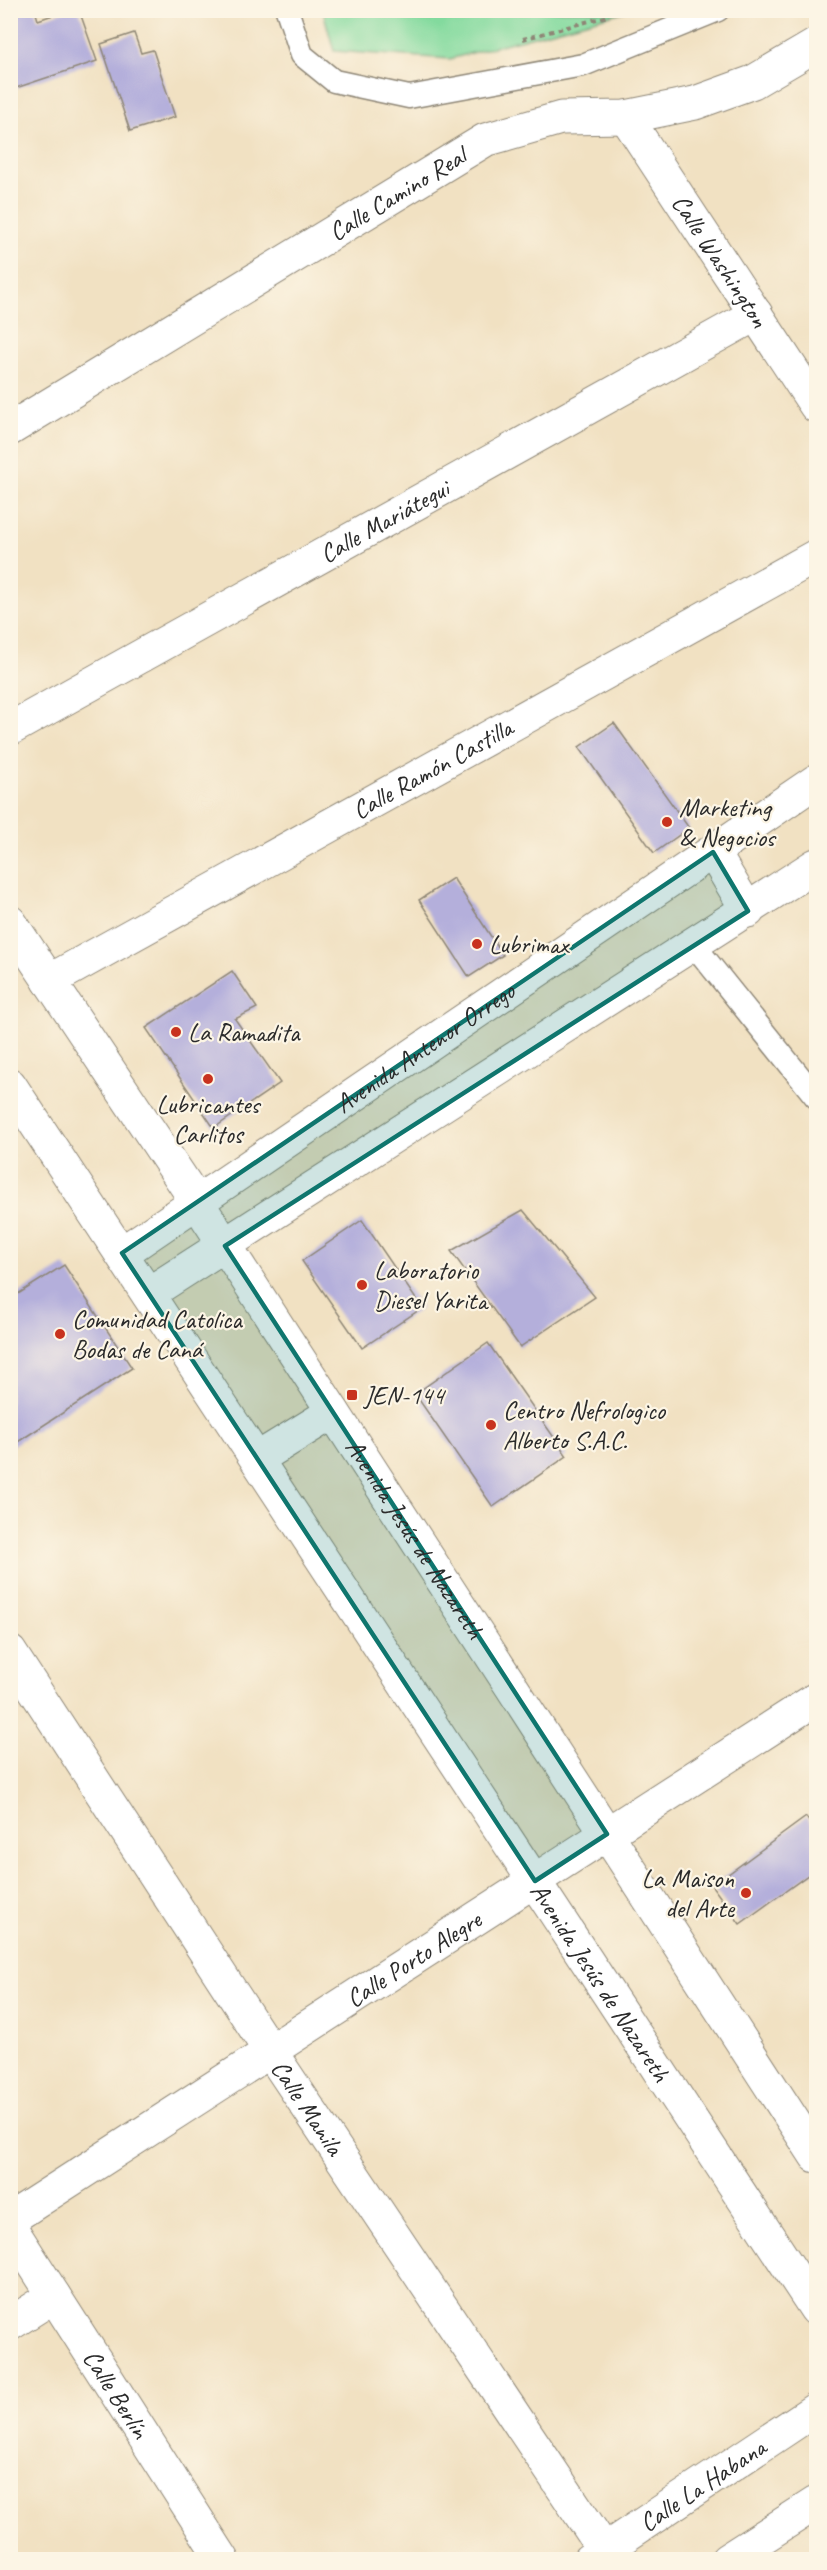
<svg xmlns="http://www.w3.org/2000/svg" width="827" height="2570" font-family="Caveat,sans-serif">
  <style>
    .green { fill: #83da9e; stroke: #578264; stroke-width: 1.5 }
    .building { fill: #b4afdb }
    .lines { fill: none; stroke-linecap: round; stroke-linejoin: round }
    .lane-casing { stroke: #8e8676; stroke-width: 25 }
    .street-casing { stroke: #8e8676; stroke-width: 35 }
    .secondary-casing { stroke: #8e8676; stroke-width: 35 }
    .path { stroke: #8e8676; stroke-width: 4; stroke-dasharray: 4.5 4.5; stroke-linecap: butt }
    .lane { stroke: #fff; stroke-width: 22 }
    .street { stroke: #fff; stroke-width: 33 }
    .secondary { stroke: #fff; stroke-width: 33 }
    .marked { fill: #0f766e; fill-opacity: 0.2; stroke: #0f766e; stroke-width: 4.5; stroke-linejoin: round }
    .poi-dot { fill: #c8321e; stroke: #fcf5e5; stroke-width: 2 }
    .labels { text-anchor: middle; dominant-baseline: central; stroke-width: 4.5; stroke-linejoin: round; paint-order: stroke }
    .street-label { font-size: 26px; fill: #2b2b2b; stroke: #fcf5e5 }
    .poi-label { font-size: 26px; fill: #2b2b2b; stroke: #fcf5e5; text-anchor: start }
  </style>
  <rect width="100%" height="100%" fill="#fcf5e5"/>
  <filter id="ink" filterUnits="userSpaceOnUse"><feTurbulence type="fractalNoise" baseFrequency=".0167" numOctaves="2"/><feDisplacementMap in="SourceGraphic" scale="12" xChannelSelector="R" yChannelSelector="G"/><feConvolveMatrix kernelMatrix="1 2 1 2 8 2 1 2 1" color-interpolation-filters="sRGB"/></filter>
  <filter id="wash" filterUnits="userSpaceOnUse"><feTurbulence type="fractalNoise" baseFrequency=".008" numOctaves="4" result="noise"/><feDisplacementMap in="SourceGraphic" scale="24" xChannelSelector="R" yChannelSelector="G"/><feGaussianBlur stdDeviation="1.35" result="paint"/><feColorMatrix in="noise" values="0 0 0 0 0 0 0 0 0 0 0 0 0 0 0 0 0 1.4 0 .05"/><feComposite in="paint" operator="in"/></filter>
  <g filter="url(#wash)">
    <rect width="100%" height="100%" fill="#f1e1c2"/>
    <path class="green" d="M 323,11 L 323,10 L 626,11 L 450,59 L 334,51 Z"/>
    <g id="blocks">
      <path class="building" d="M 10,10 L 35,10 L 38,20 L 68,10 L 79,10 L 97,61 L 10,90 Z
        M 134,33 L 141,53 L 153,50 L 175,117 L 130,131 L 101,44 Z
        M 614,723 L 689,828 L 654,853 L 579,747 Z
        M 453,878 L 503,955 L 469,977 L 419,900 Z
        M 232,971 L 257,1008 L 235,1019 L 280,1083 L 214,1128 L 146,1028 Z
        M 523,1210 L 595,1297 L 520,1347 L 451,1251 Z
        M 362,1220 L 422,1308 L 362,1348 L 302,1261 Z
        M 64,1265 L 132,1368 L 10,1447 L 10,1299 Z
        M 488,1343 L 567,1456 L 493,1507 L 415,1394 Z
        M 806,1817 L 816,1831 L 816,1869 L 740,1924 L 712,1886 Z"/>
    </g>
  </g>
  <g filter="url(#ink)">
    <use href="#blocks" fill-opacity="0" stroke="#8e8676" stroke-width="1.5"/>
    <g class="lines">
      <defs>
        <path id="lane" d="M 287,10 L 302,55 L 334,81 L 409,97 L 583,65 L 718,10
          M 694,945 L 816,1097"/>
        <g id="street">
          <path id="s1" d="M 626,117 L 816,406"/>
          <path id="s2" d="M 10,429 L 485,140 L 561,118 L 626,117 L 695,103 L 753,82 L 816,45"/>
          <path id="s3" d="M 10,729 L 756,314"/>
          <path id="s4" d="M 49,981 L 816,556"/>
          <path id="s5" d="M 10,1652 L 270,2051 L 611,2560"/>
          <path id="s6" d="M 10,2219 L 816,1699"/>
          <path id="s7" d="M 10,2227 L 223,2560"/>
          <path d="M 10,2324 L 54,2296"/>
          <path id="s8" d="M 589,2560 L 816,2409"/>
          <path d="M 727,2560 L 816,2503"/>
        </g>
        <g id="secondary">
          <path d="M 713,852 L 748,911"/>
          <path id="s9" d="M 10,922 L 197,1202 L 816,2156"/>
          <path id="s10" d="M 10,1085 L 816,2309"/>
          <path id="s11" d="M 122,1253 L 816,781"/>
          <path d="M 148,1294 L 816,865"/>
          <path d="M 257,1459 L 333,1412"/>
        </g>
      </defs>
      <use href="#lane" class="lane-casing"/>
      <use href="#street" class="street-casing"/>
      <use href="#secondary" class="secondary-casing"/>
      <path class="path" d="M 523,39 L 608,16"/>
      <use href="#lane" class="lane"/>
      <use href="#street" class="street"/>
      <use href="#secondary" class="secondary"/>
    </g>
  </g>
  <path class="marked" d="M 713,852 L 748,911 L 225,1246 L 607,1834 L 535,1881 L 122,1253 Z"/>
  <g class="poi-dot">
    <circle cx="667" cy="822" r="6"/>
    <circle cx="477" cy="944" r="6"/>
    <circle cx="176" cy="1032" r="6"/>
    <circle cx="208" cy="1079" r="6"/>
    <circle cx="362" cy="1285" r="6"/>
    <circle cx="60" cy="1334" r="6"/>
    <rect x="346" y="1389" width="12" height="12" rx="3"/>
    <circle cx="491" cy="1425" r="6"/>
    <circle cx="746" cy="1893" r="6"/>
  </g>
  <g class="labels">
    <g class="street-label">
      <text stroke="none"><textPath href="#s2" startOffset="453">Calle Camino Real</textPath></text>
      <text stroke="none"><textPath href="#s1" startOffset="172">Calle Washington</textPath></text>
      <text stroke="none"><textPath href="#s3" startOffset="428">Calle Mariátegui</textPath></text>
      <text stroke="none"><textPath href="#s4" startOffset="438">Calle Ramón Castilla</textPath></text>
      <text stroke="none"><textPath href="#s11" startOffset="366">Avenida Antenor Orrego</textPath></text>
      <text stroke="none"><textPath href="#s9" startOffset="738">Avenida Jesús de Nazareth</textPath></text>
      <text stroke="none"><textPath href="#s6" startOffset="480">Calle Porto Alegre</textPath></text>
      <text stroke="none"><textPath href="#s10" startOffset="1074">Avenida Jesús de Nazareth</textPath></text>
      <text stroke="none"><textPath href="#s5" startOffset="544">Calle Manila</textPath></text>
      <text stroke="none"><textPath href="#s7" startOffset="198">Calle Berlín</textPath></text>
      <text stroke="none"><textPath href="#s8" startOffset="136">Calle La Habana</textPath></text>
    </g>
    <g class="poi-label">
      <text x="679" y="807">Marketing<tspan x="679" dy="30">&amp; Negocios</tspan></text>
      <text x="489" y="944">Lubrimax</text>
      <text x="188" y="1032">La Ramadita</text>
      <text x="208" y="1104" text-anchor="middle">Lubricantes<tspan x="208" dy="30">Carlitos</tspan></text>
      <text x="374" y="1270">Laboratorio<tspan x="374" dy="30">Diesel Yarita</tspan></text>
      <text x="72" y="1319">Comunidad Catolica<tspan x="72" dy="30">Bodas de Caná</tspan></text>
      <text x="364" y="1395">JEN-144</text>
      <text x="503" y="1410">Centro Nefrologico<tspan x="503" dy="30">Alberto S.A.C.</tspan></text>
      <text x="734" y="1878" text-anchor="end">La Maison<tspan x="734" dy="30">del Arte</tspan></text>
    </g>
  </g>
  <rect width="827" height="2570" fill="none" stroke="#fcf5e5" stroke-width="36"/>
</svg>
